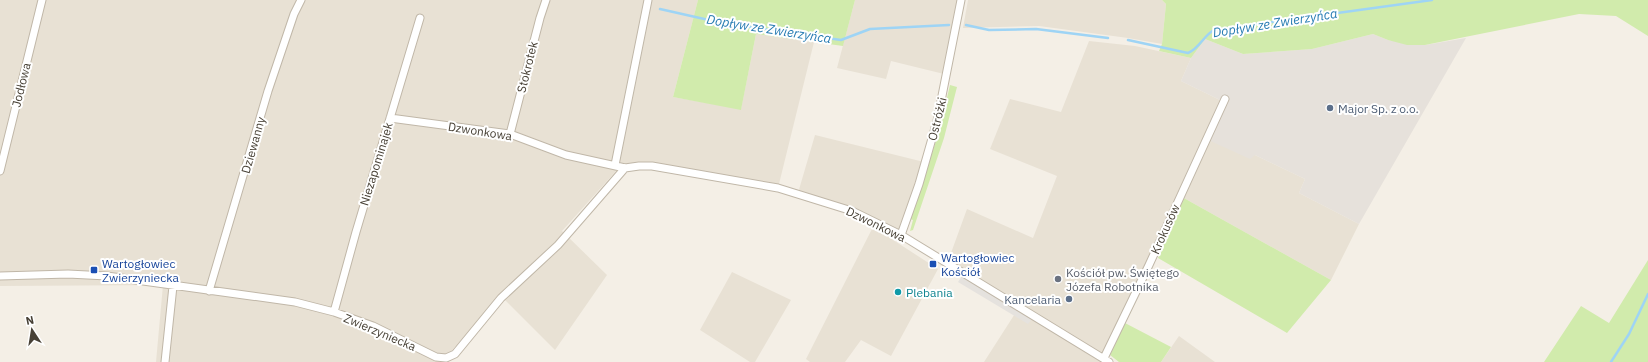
<svg xmlns="http://www.w3.org/2000/svg" width="1648" height="362" font-family="'IBM Plex Sans',sans-serif">
  <style>
    .residential { fill: #e8e1d4 }
    .industrial { fill: #e6e1db }
    .green { fill: #d1ebac }
    .parking { fill: #e5e2de }
    .lines { fill: none; stroke-linecap: round; stroke-linejoin: round }
    .stream { stroke: #9ed4f5; stroke-width: 2.5 }
    .street-casing { stroke: #c0b7a8; stroke-width: 9 }
    .street { stroke: #fff; stroke-width: 7 }
    .service-dot { fill: #5c6f8a; stroke: #fff; stroke-width: 1.5 }
    .transit-dot { fill: #1a4fb4; stroke: #fff; stroke-width: 1.5 }
    .worship-dot { fill: #6b7280; stroke: #fff; stroke-width: 1.5 }
    .culture-dot { fill: #0f9aa8; stroke: #fff; stroke-width: 1.5 }
    .labels { text-anchor: middle; dominant-baseline: central; stroke-width: 4; stroke-linejoin: round; paint-order: stroke }
    .street-label { font-size: 12px; fill: #474035; stroke: #fff }
    .service-label { font-size: 12px; fill: #4e5e75; stroke: #fff; text-anchor: start }
    .transit-label { font-size: 12px; fill: #164399; stroke: #fff; text-anchor: start }
    .worship-label { font-size: 12px; fill: #5b616d; stroke: #fff; text-anchor: start }
    .culture-label { font-size: 12px; fill: #0d838f; stroke: #fff; text-anchor: start }
    .water-label { font-size: 13px; font-style: italic; fill: #267bb2; stroke: #fff }
  </style>
  <rect width="100%" height="100%" fill="#f4efe6"/>
  <path class="residential" d="M 0,0 L 698,0 L 673,97 L 741,109 L 756,34 L 814,42 L 778,188 L 615,165 L 616,171 L 562,231 L 607,275 L 555,350 L 501,296 L 453,349 L 443,362 L 156,362 L 163,285 L 0,286 Z
    M 855,0 L 957,0 L 944,74 L 891,61 L 886,79 L 837,68 Z
    M 968,0 L 1162,0 L 1166,4 L 1162,44 L 1128,38 L 1039,26 L 963,28 Z
    M 1089,41 L 1135,46 L 1191,58 L 1181,81 L 1222,101 L 1255,155 L 1305,179 L 1299,193 L 1359,224 L 1331,280 L 1182,197 L 1104,358 L 1110,362 L 984,362 L 1018,309 L 947,264 L 967,209 L 1033,238 L 1057,176 L 990,149 L 1010,99 L 1061,112 Z
    M 815,135 L 924,162 L 901,235 L 798,193 Z
    M 873,227 L 938,269 L 891,356 L 861,340 L 845,362 L 810,362 L 806,359 Z
    M 732,272 L 791,300 L 755,362 L 750,362 L 700,330 Z
    M 1179,336 L 1215,362 L 1161,362 Z"/>
  <path class="industrial" d="M 1373,34 L 1388,40 L 1425,45 L 1466,38 L 1359,224 L 1299,193 L 1305,179 L 1255,155 L 1250,159 L 1204,138 L 1222,101 L 1181,81 L 1191,58 L 1205,39 L 1243,54 L 1312,49 Z"/>
  <path class="green" d="M 698,0 L 855,0 L 843,46 L 756,34 L 741,110 L 673,97 Z
    M 1162,0 L 1648,0 L 1648,36 L 1616,16 L 1579,14 L 1425,45 L 1407,45 L 1388,40 L 1373,34 L 1312,49 L 1243,54 L 1205,39 L 1191,58 L 1159,51 L 1162,44 L 1166,4 Z
    M 950,85 L 957,87 L 944,138 L 913,230 L 910,231 L 913,220 L 910,219 L 938,135 Z
    M 1182,197 L 1331,280 L 1287,333 L 1158,258 Z
    M 1648,260 L 1648,362 L 1544,362 L 1581,306 L 1609,323 Z
    M 1125,323 L 1171,347 L 1161,362 L 1119,362 L 1110,355 Z"/>
  <path class="parking" d="M 962,276 L 1032,319 L 1028,324 L 958,282 Z"/>
  <g class="lines">
    <path class="stream" d="M 660,9 L 722,23 L 841,40 L 870,29 L 949,25
      M 966,25 L 989,30 L 1036,29 L 1108,38
      M 1128,40 L 1188,53 C 1200,48 1203,36 1214,30 L 1432,0
      M 1611,362 L 1629,334 L 1648,294"/>
    <defs>
      <path id="street" d="M 390,118 L 510,134 L 566,155 L 625,168 L 639,166 L 652,166 L 778,188 L 852,211 L 901,235 L 1109,362
        M 510,134 L 540,18 L 546,0
        M 615,165 L 648,0
        M 0,171 L 42,0
        M 901,235 L 919,184 L 937,121 L 961,0
        M 0,276 L 68,274 L 107,276 L 295,302 L 334,312 L 373,326 L 436,357 L 446,358 L 455,354 L 501,298 L 558,245 L 625,168
        M 209,291 L 268,91 L 294,14 L 301,0
        M 334,312 L 356,232 L 420,18
        M 1104,358 L 1149,265 L 1225,99
        M 165,362 L 173,286"/>
    </defs>
    <use href="#street" class="street-casing"/>
    <use href="#street" class="street"/>
  </g>
  <g class="service-dot">
    <circle cx="1330" cy="108" r="4"/>
    <circle cx="1069" cy="299" r="4"/>
  </g>
  <g class="transit-dot">
    <rect x="929" y="260" width="8" height="8" rx="2"/>
    <rect x="90" y="266" width="8" height="8" rx="2"/>
  </g>
  <circle class="worship-dot" cx="1058" cy="279" r="4"/>
  <circle class="culture-dot" cx="898" cy="292" r="4"/>
  <g class="labels">
    <g class="street-label">
      <text transform="translate(527 67) rotate(-76)">Stokrotek</text>
      <text transform="translate(21 85) rotate(-76)">Jodłowa</text>
      <text transform="translate(937 119) rotate(-76)">Ostróżki</text>
      <text transform="translate(480 131) rotate(9)">Dzwonkowa</text>
      <text transform="translate(253 145) rotate(-74)">Dziewanny</text>
      <text transform="translate(376 164) rotate(-73)">Niezapominajek</text>
      <text transform="translate(876 224) rotate(26)">Dzwonkowa</text>
      <text transform="translate(1165 229) rotate(-66)">Krokusów</text>
      <text transform="translate(380 332) rotate(23)">Zwierzyniecka</text>
    </g>
    <g class="service-label">
      <text x="1338" y="108">Major Sp. z o.o.</text>
      <text x="1061" y="299" text-anchor="end">Kancelaria</text>
    </g>
    <g class="transit-label">
      <text x="941" y="257">Wartogłowiec<tspan x="941" dy="14">Kościół</tspan></text>
      <text x="102" y="263">Wartogłowiec<tspan x="102" dy="14">Zwierzyniecka</tspan></text>
    </g>
    <g class="worship-label">
      <text x="1066" y="272">Kościół pw. Świętego<tspan x="1066" dy="14">Józefa Robotnika</tspan></text>
    </g>
    <g class="culture-label">
      <text x="906" y="292">Plebania</text>
    </g>
    <g class="water-label">
      <text transform="translate(1275 23) rotate(-9)">Dopływ ze Zwierzyńca</text>
      <text transform="translate(769 29) rotate(9)">Dopływ ze Zwierzyńca</text>
    </g>
  </g>
  <g transform="translate(32 330) rotate(348)" stroke="#ffffff" stroke-width="3" paint-order="stroke">
  <path d="M0-3L7 15L0 10L-7 15Z" fill="#474035"/>
  <text y="-6" font-size="11" font-weight="bold" text-anchor="middle" fill="#474035">N</text>
  </g>
</svg>
